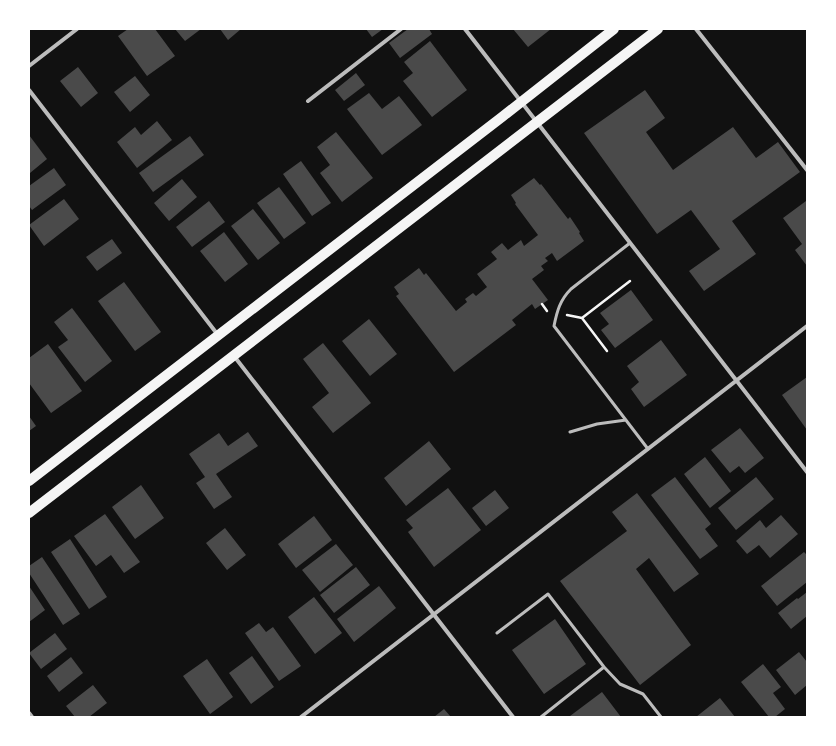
<svg xmlns="http://www.w3.org/2000/svg" width="836" height="746" font-family="'Space Grotesk',sans-serif">
  <style>
    .building { fill: #4a4a4a }
    .lines { fill: none; stroke-linecap: round; stroke-linejoin: round }
    .path { stroke: #f5f5f5; stroke-width: 2.5 }
    .service { stroke: #bcbcbc; stroke-width: 3 }
    .minor { stroke: #bcbcbc; stroke-width: 4 }
    .primary { stroke: #f5f5f5; stroke-width: 10 }
  </style>
  <rect width="100%" height="100%" fill="#111"/>
  <path class="building" d="M 128,29 L 155,29 L 175,56 L 147,76 L 118,36 Z
    M 175,29 L 201,29 L 185,41 Z
    M 220,29 L 241,29 L 228,40 Z
    M 366,29 L 383,29 L 372,37 Z
    M 408,29 L 429,29 L 432,34 L 400,58 L 389,43 Z
    M 513,29 L 551,29 L 528,47 Z
    M 430,41 L 467,90 L 432,117 L 403,81 L 413,73 L 404,62 Z
    M 78,67 L 98,93 L 81,107 L 60,81 Z
    M 356,73 L 365,85 L 344,101 L 335,90 Z
    M 135,76 L 150,95 L 130,112 L 114,92 Z
    M 645,90 L 665,118 L 646,132 L 673,170 L 733,127 L 756,158 L 778,142 L 800,172 L 732,221 L 756,254 L 704,291 L 689,271 L 720,249 L 691,210 L 657,234 L 584,133 Z
    M 369,93 L 382,109 L 399,96 L 422,125 L 382,155 L 347,109 Z
    M 157,121 L 172,140 L 137,168 L 117,142 L 135,127 L 141,135 Z
    M 336,132 L 373,178 L 342,202 L 320,173 L 330,165 L 317,147 Z
    M 29,135 L 47,159 L 30,173 L 29,171 Z
    M 190,136 L 204,155 L 153,192 L 139,173 Z
    M 301,161 L 331,203 L 312,216 L 283,174 Z
    M 54,168 L 66,185 L 32,210 L 29,206 L 29,186 Z
    M 534,178 L 540,185 L 541,184 L 568,219 L 570,217 L 580,232 L 579,233 L 584,241 L 557,261 L 552,253 L 545,258 L 548,261 L 541,266 L 544,270 L 532,279 L 548,300 L 535,309 L 532,304 L 512,320 L 516,325 L 454,372 L 396,296 L 399,294 L 394,287 L 419,268 L 424,275 L 426,273 L 456,311 L 467,302 L 465,299 L 473,293 L 476,296 L 487,287 L 477,274 L 497,259 L 491,252 L 502,243 L 508,250 L 521,240 L 524,246 L 538,235 L 515,204 L 516,203 L 511,195 Z
    M 182,179 L 197,197 L 169,221 L 154,203 Z
    M 279,187 L 306,223 L 284,239 L 257,203 Z
    M 64,199 L 79,219 L 44,246 L 29,225 Z
    M 209,201 L 225,222 L 192,247 L 176,227 Z
    M 806,201 L 807,202 L 807,266 L 795,250 L 802,244 L 783,218 Z
    M 253,209 L 280,243 L 258,260 L 231,226 Z
    M 224,232 L 248,264 L 225,282 L 200,251 Z
    M 112,239 L 122,253 L 97,271 L 86,257 Z
    M 124,282 L 161,332 L 135,351 L 98,301 Z
    M 631,290 L 653,320 L 615,348 L 601,330 L 609,324 L 600,313 Z
    M 72,308 L 112,361 L 85,382 L 58,347 L 68,340 L 54,322 Z
    M 369,319 L 397,354 L 370,376 L 342,341 Z
    M 661,340 L 687,375 L 644,407 L 631,389 L 639,382 L 627,366 Z
    M 323,343 L 371,403 L 333,433 L 312,407 L 329,393 L 303,359 Z
    M 48,344 L 82,391 L 51,413 L 29,383 L 29,358 Z
    M 807,377 L 807,430 L 782,395 Z
    M 29,416 L 36,426 L 29,431 Z
    M 740,428 L 764,458 L 745,473 L 739,466 L 730,473 L 711,450 Z
    M 248,432 L 258,446 L 216,474 L 232,497 L 214,509 L 196,483 L 205,477 L 189,454 L 219,433 L 228,446 Z
    M 429,441 L 451,469 L 406,506 L 384,478 Z
    M 705,457 L 731,491 L 710,508 L 684,474 Z
    M 675,477 L 711,524 L 705,529 L 718,546 L 700,559 L 651,495 Z
    M 756,477 L 774,499 L 736,530 L 718,508 Z
    M 141,485 L 164,518 L 135,539 L 112,507 Z
    M 448,488 L 481,530 L 434,567 L 408,532 L 413,528 L 406,520 Z
    M 495,490 L 509,508 L 486,526 L 472,508 Z
    M 637,493 L 699,574 L 674,592 L 649,558 L 636,569 L 691,645 L 640,685 L 560,581 L 627,531 L 612,512 Z
    M 105,514 L 140,562 L 124,573 L 111,555 L 96,566 L 74,536 Z
    M 781,515 L 798,534 L 770,558 L 759,545 L 747,554 L 736,541 L 760,520 L 766,528 Z
    M 314,516 L 332,540 L 296,568 L 278,544 Z
    M 225,528 L 246,555 L 227,570 L 206,543 Z
    M 70,539 L 107,597 L 89,609 L 51,552 Z
    M 336,544 L 353,565 L 320,592 L 302,570 Z
    M 804,552 L 807,555 L 807,582 L 777,606 L 761,586 Z
    M 42,557 L 80,614 L 63,625 L 29,573 L 29,566 Z
    M 356,567 L 370,585 L 334,613 L 320,595 Z
    M 29,586 L 45,610 L 29,622 Z
    M 379,586 L 396,608 L 354,642 L 337,619 Z
    M 807,592 L 807,616 L 791,629 L 778,613 L 797,598 L 798,599 Z
    M 314,597 L 342,633 L 315,654 L 288,617 Z
    M 555,619 L 586,664 L 544,694 L 512,650 Z
    M 259,623 L 266,632 L 273,627 L 301,666 L 279,681 L 245,633 Z
    M 55,633 L 67,649 L 41,669 L 29,653 Z
    M 799,652 L 807,662 L 807,685 L 795,695 L 776,670 Z
    M 252,656 L 274,687 L 251,704 L 229,673 Z
    M 71,657 L 83,673 L 59,692 L 47,676 Z
    M 207,659 L 233,697 L 210,714 L 183,676 Z
    M 763,664 L 781,687 L 773,693 L 785,709 L 775,717 L 769,717 L 741,682 Z
    M 93,685 L 107,703 L 89,717 L 75,717 L 66,706 Z
    M 602,692 L 621,717 L 570,717 L 570,716 Z
    M 720,698 L 735,717 L 696,717 Z
    M 444,709 L 451,717 L 434,717 Z"/>
  <g class="lines">
    <path class="path" d="M 542,304 L 547,311
      M 567,315 L 582,318
      M 607,351 L 582,318 L 630,281"/>
    <path class="service" d="M 630,243 L 571,289 C 560,300 557,311 554,326 L 648,449
      M 570,432 L 597,424 L 626,420
      M 497,633 L 548,594 L 604,667
      M 541,717 L 604,667 L 620,684 L 643,694 L 661,717"/>
    <path class="minor" d="M 465,29 L 807,472
      M 696,29 L 807,170
      M 29,66 L 77,29
      M 29,90 L 218,335
      M 308,101 L 401,29
      M 234,356 L 513,717
      M 29,713 L 32,717
      M 301,717 L 807,326"/>
    <path class="primary" d="M 29,481 L 502,117 L 614,29
      M 29,513 L 658,29"/>
  </g>
  <rect width="836" height="746" fill="none" stroke="#ffffff" stroke-width="60"/>
</svg>
